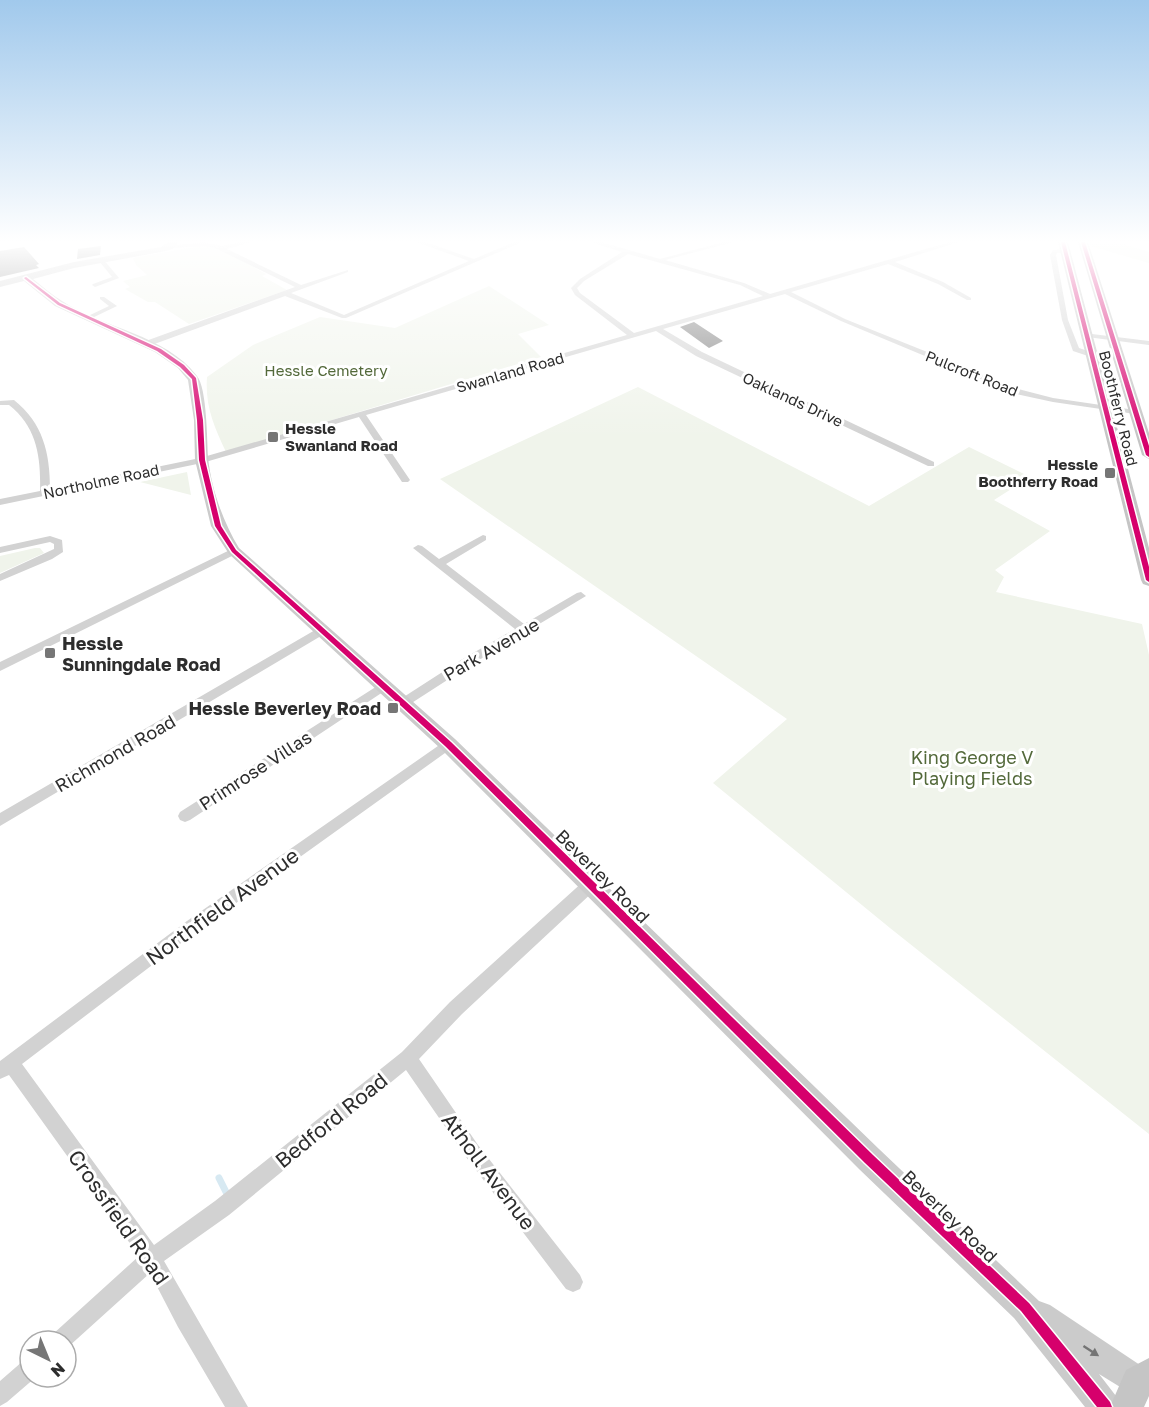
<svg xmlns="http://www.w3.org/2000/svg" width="1149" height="1407" font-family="'Golos Text',sans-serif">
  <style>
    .green { fill: #f0f4eb }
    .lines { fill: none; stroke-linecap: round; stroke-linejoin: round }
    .stream { stroke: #d7e9f2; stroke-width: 7 }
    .building { fill: #7e7e7e }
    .street { fill: #d2d2d2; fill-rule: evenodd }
    .secondary { fill: #cbcbcb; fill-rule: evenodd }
    .primary { fill: #c5c5c5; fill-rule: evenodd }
    .cycleway-casing { stroke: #fff; stroke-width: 3 }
    .cycleway { fill: #d6006c; fill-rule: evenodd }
    .oneway { fill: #747474 }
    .poi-dot { fill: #767676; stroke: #fff; stroke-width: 2 }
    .labels { text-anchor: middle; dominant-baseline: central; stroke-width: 6; stroke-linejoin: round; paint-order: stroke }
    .far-park-label { font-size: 15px; fill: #53693a; stroke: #fff }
    .far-street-label { font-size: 15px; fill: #2d2d2d; stroke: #fff }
    .far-poi-label { font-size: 15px; font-weight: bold; fill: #2d2d2d; stroke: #fff; text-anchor: start }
    .poi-label { font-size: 18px; font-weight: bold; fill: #2d2d2d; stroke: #fff; text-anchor: start }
    .street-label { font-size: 18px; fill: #2d2d2d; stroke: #fff }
    .park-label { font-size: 18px; fill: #53693a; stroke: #fff }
    .near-street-label { font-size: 21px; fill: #2d2d2d; stroke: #fff }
  </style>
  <rect width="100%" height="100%" fill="#fff"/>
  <path class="green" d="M 1090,242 L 1118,242 L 1149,252 L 1149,263 L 1090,246 Z
    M 199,246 C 223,246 245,263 266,274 L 262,276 L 287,290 L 189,324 L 155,302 L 148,302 L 125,289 L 130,287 L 123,281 L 147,275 L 136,265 L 133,258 Z
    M 489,286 L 549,325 L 518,334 L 541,357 L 226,452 C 214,426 205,407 207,377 L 253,345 L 320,317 L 395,328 Z
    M 638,387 L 869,506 L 969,447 L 1030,477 L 994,500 L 1050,531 L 995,570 L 1004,577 L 996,592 L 1142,624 L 1149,655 L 1149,1134 L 890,928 L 713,783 L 787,719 L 440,479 Z
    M 187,472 L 191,495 L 140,482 Z
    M 35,548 L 40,548 L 44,553 L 0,573 L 0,556 Z"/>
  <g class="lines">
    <path class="stream" d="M 219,1178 L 228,1196"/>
  </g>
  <path class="building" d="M 101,246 L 100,255 L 77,259 L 78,249 Z
    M 24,247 L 39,264 L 36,265 L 39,268 L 0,277 L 0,251 Z
    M 694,322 L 723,341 L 709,348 L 680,327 Z"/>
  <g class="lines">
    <path class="street" d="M 204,242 L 222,246 L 240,242 L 251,242 L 227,249 L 301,285 L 348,270 L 348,272 L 291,293 L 344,315 L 469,261 L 416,242 L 425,242 L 474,259 L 514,242 L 522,242 L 346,318 L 342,318 L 285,296 L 149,346 L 143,346 L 143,342 L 295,287 L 215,248 L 204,246 L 171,248 L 168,246 Z
      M 591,242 L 601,242 L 660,259 L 724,242 L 734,242 L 665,260 L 744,283 L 770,294 L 950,242 L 959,242 L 895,262 L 943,282 L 971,298 L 971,300 L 967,300 L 938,284 L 888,264 L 791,292 L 845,319 L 1022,390 L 1053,398 L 1135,410 L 1139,412 L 1135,414 L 1053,402 L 1016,394 L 841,321 L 785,294 L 663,329 L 702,352 L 934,462 L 934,466 L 928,466 L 696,356 L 656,331 L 366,415 L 410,480 L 408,482 L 402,482 L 359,417 L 202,463 L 0,505 L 0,499 L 40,491 C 41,457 37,427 9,405 L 0,405 L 0,401 L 14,400 C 43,423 50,453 50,489 L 200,458 L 627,335 L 575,295 L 571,288 L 580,279 L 622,252 ZM 628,254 L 740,285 L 763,296 L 634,333 L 580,293 L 577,288 L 584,281 Z
      M 1066,249 L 1068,252 L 1057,253 L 1056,255 L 1068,320 L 1079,348 L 1094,353 L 1094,357 L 1091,357 L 1073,351 L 1062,320 L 1050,255 L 1053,250 Z
      M 99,259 L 103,259 L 119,278 L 95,287 L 92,285 L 93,284 L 112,277 L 99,261 Z
      M 100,297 L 104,297 L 117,306 L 90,319 L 86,319 L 86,317 L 109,306 L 100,299 Z
      M 1084,333 L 1149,341 L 1149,345 L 1087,337 L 1083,335 Z
      M 483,535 L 486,536 L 486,540 L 446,564 L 524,624 L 577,593 L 581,592 L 586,596 L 469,666 L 407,706 L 399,706 L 397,703 L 399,700 L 461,660 L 515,629 L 413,548 L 418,545 L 422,546 L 439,559 Z
      M 50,536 L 62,540 L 63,552 L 52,559 L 0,581 L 0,574 L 54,549 L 54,544 L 50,542 L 0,553 L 0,547 Z
      M 234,548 L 238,549 L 238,553 L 0,671 L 0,662 Z
      M 322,626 L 326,627 L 328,630 L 326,633 L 0,826 L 0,813 Z
      M 385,681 L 389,682 L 391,685 L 389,688 L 190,820 L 185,822 L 180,820 L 178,816 L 180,812 Z
      M 448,739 L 452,740 L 454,744 L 452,748 L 197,931 L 22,1064 L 154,1245 L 215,1201 L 402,1052 L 450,1002 L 585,880 L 590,878 L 595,880 L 597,885 L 595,890 L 462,1014 L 419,1059 L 478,1145 L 580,1275 L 583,1282 L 580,1289 L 573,1292 L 566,1289 L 466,1157 L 406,1070 L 229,1215 L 164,1261 L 248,1407 L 225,1407 L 178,1327 L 150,1273 L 67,1348 L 66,1341 L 50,1341 L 53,1334 L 139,1256 L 9,1075 L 0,1079 L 0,1061 L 187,921 Z
      M 30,1358 L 30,1377 L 36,1377 L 7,1402 L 0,1406 L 0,1381 L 23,1361 Z"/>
    <path class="secondary" d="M 169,242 L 178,242 L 174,248 L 166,251 L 74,268 L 33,279 C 42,286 52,295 62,301 C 104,329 165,334 197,376 C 207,388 207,440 208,457 C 211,488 223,522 239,548 L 455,739 L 879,1149 L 1039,1301 L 1050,1305 L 1149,1371 L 1149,1393 L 1138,1398 L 1099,1374 L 1116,1396 L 1121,1407 L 1085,1407 L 1014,1318 L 859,1169 L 441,749 L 229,554 L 211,526 L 195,460 L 194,420 L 188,380 L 178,368 L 155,352 L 55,306 L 24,281 L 0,287 L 0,281 L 74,262 L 161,247 Z"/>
    <path class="primary" d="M 1058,242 L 1068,242 L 1149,548 L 1149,586 L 1143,584 L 1141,580 Z
      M 1078,242 L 1088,242 L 1149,433 L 1149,459 L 1142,455 Z
      M 1149,1358 L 1149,1396 L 1144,1407 L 1110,1407 L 1126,1370 Z"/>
    <defs>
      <path id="cycleway" d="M 1061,242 L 1065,242 L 1149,567 L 1149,582 L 1146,580 Z
        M 1081,242 L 1085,242 L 1149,446 L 1149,457 L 1146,455 Z
        M 26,277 L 60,303 L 161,349 L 184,365 L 196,378 L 203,420 L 205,460 L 221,526 L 236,550 L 451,742 L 873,1155 L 1029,1303 L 1110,1402 L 1112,1407 L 1097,1407 L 1021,1311 L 865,1163 L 445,746 L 232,552 L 215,526 L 199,460 L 197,420 L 192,379 L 180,367 L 157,351 L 58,305 L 25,279 L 24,278 Z"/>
    </defs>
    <use href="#cycleway" class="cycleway-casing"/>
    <use href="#cycleway" class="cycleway"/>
  </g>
  <defs><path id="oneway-solid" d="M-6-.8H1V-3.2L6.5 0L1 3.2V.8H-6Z" transform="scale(1.5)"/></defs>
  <use class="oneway" href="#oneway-solid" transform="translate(1091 1351) rotate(33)"/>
  <linearGradient id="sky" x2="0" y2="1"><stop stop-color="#a1c9ec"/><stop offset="0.55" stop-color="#fff"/><stop offset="1" stop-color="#fff" stop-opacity="0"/></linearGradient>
  <rect width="1149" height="439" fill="url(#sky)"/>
  <g class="poi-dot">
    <rect x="267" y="431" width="12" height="12" rx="3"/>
    <rect x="1104" y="467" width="12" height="12" rx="3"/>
    <rect x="44" y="647" width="12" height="12" rx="3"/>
    <rect x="387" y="702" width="12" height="12" rx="3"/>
  </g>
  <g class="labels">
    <g class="far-park-label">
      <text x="326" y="370">Hessle Cemetery</text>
    </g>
    <g class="far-street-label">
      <text transform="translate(510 372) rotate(-16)">Swanland Road</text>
      <text transform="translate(972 373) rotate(22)">Pulcroft Road</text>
      <text transform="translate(793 399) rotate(25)">Oaklands Drive</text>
      <text transform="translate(1119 408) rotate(76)">Boothferry Road</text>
      <text transform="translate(101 481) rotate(-12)">Northolme Road</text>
    </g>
    <g class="far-poi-label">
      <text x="285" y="428">Hessle<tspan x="285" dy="17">Swanland Road</tspan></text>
      <text x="1098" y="464" text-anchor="end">Hessle<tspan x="1098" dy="17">Boothferry Road</tspan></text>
    </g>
    <g class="poi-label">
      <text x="62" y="643">Hessle<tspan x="62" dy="21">Sunningdale Road</tspan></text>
      <text x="381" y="708" text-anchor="end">Hessle Beverley Road</text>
    </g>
    <g class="street-label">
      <text transform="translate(491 649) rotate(-30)">Park Avenue</text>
      <text transform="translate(115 753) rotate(-30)">Richmond Road</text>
      <text transform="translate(255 770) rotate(-33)">Primrose Villas</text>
      <text transform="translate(603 876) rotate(45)">Beverley Road</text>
      <text transform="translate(950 1216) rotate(44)">Beverley Road</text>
    </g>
    <g class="park-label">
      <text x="972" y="757">King George V<tspan x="972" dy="21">Playing Fields</tspan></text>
    </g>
    <g class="near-street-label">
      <text transform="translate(222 906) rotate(-36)">Northfield Avenue</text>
      <text transform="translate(331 1120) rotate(-39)">Bedford Road</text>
      <text transform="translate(489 1171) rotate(53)">Atholl Avenue</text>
      <text transform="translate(119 1217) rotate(55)">Crossfield Road</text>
    </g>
  </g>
  <g transform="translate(48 1359) rotate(137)"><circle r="28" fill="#ffffff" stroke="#ababab" stroke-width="1.5"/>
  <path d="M0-4.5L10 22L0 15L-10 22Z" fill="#767676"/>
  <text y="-9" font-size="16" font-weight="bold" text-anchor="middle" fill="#2d2d2d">N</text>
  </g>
</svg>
